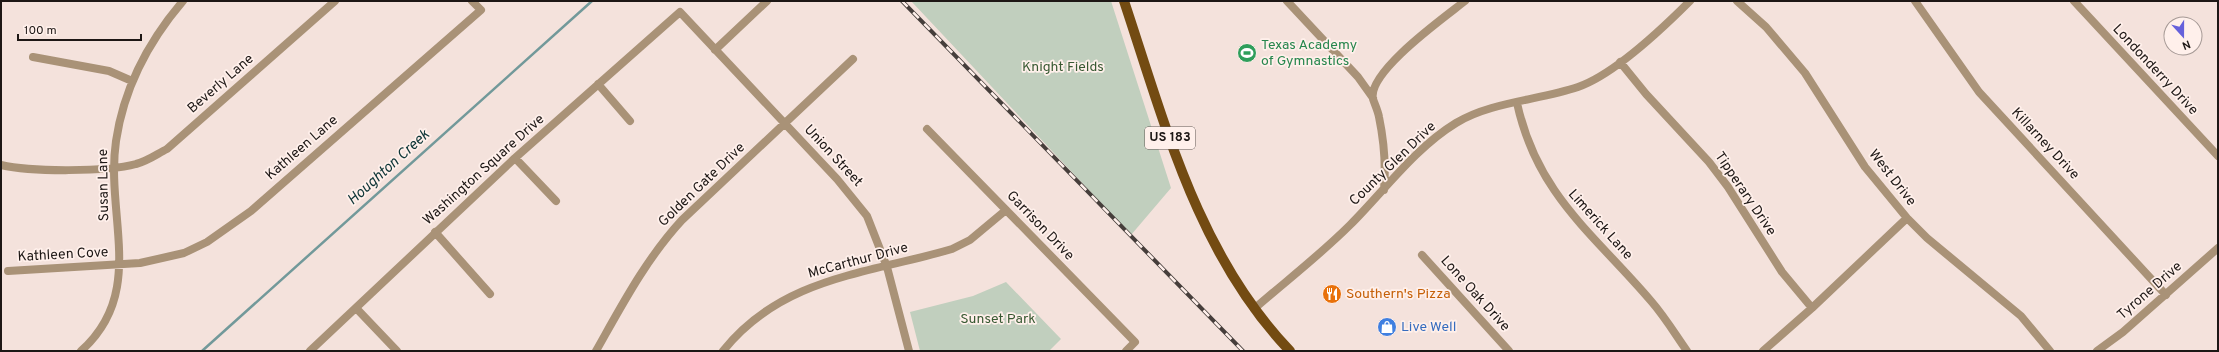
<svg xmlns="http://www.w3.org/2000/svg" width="2219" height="352" font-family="Overpass,sans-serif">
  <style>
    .green { fill: #c1cfbe }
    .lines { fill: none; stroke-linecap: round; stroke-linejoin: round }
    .stream { stroke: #72999a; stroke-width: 2.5 }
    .minor { stroke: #a99277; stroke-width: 8 }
    .primary { stroke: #734b12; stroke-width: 10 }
    .rail-casing { stroke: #463e3b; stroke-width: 4 }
    .rail { stroke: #fff0eb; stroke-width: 2.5; stroke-dasharray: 8; stroke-linecap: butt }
    .labels { text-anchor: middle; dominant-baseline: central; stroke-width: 3.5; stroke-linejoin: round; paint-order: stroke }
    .shield { fill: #fff0eb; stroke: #615855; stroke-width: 1 }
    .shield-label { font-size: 13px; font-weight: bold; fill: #1d1715 }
    .leisure-label { font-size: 14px; fill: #27864d; stroke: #fff0eb; text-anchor: start }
    .park-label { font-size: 14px; fill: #385932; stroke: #fff0eb }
    .street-label { font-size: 14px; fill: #1d1715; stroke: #fff0eb }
    .food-label { font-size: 14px; fill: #c56008; stroke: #fff0eb; text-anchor: start }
    .shop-label { font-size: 14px; fill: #366cbe; stroke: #fff0eb; text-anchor: start }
    .water-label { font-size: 15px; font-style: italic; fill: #0c3436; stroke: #fff0eb }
  </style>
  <rect width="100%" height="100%" fill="#f4e2dc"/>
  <path class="green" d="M 911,1 L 1111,1 L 1171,188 L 1131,235 Z
    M 1006,282 L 1061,339 L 1049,351 L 920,351 L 910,312 L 973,296 Z"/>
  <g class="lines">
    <path class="stream" d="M 202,351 L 592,1"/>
    <path class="minor" d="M 1287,1 L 1358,77 L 1373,98
      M 1737,1 L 1766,27 L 1805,73 L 1865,167 L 1907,218 L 1927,238 L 2021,316 L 2050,351
      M 1915,1 L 1979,92 L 2166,295
      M 2074,1 L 2218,156
      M 715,50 L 767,1
      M 33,57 L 109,71 L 132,81
      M 1620,62 L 1646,94 L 1709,162 L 1728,187 L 1782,272 L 1812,308
      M 598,84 L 630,121
      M 1517,103 C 1537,195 1594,234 1651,301 C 1665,317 1675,334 1687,351
      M 927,129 L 1135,342 L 1126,351
      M 515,158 L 556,201
      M 1,165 C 31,172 107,172 136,164 C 148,161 157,154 167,149 L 335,1
      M 1384,190 C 1386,165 1384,141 1379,117 C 1378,111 1375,105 1373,99 C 1367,72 1445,17 1465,1
      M 435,232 L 490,294
      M 1422,255 L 1509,351
      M 8,271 L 140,263 L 184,253 L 207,242 L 251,211 L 481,10 L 472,1
      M 356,308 L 397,351
      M 1254,309 C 1286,281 1320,255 1350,225 C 1384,191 1415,148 1456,123 C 1490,102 1540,100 1578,87 C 1613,75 1663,28 1690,1
      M 81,351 C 147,292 105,216 116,141 C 124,87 148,42 183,1
      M 310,351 L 515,158 L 680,12 L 837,179 L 867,216 L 887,267 L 909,351
      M 596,351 C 622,305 646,259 682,220 L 853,59
      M 723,351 C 782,277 867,274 952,249 L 970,240 L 1006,210
      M 1763,351 L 1812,308 L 1907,218
      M 2097,351 L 2123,332 L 2218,248"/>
    <path class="primary" d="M 1124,1 C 1165,124 1198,255 1290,351"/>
    <defs>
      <path id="rail" d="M 902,1 L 1243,351"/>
    </defs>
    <use href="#rail" class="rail-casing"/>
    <use href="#rail" class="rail"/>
  </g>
  <defs>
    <symbol id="stadium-disc" viewBox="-11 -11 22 22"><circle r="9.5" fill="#2e9e5b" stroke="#fff0eb"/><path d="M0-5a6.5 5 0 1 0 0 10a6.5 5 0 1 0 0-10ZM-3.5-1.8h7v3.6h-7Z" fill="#fff"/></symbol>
    <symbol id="restaurant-disc" viewBox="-11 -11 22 22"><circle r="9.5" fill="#e8710a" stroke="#fff0eb"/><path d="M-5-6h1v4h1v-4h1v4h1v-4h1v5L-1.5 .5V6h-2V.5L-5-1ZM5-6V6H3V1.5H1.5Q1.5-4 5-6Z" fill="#fff"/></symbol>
    <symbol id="shop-disc" viewBox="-11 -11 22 22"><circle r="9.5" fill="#3f7fe0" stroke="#fff0eb"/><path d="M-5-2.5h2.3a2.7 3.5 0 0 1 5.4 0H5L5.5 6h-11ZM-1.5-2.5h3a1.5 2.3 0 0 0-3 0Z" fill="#fff"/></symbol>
  </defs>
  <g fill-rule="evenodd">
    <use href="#stadium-disc" x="1236" y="42" width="22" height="22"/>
    <use href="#restaurant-disc" x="1321" y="283" width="22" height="22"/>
    <use href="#shop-disc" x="1376" y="316" width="22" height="22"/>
  </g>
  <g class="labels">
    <rect class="shield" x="1145" y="127" width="50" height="22" rx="3"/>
    <g class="shield-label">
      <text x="1170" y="138">US 183</text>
    </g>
    <g class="leisure-label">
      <text x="1261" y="45">Texas Academy<tspan x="1261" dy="16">of Gymnastics</tspan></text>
    </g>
    <g class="park-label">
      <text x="1063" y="67">Knight Fields</text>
      <text x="998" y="319">Sunset Park</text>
    </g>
    <g class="street-label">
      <text transform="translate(2155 70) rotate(47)">Londonderry Drive</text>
      <text transform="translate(221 84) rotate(-41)">Beverly Lane</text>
      <text transform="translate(2045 144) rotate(47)">Killarney Drive</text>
      <text transform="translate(302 148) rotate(-41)">Kathleen Lane</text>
      <text transform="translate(833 156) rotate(47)">Union Street</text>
      <text transform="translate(1393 164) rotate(-44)">County Glen Drive</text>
      <text transform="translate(484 170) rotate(-42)">Washington Square Drive</text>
      <text transform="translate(1892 178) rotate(52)">West Drive</text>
      <text transform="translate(104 185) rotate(-91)">Susan Lane</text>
      <text transform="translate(702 185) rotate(-44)">Golden Gate Drive</text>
      <text transform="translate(1745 194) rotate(56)">Tipperary Drive</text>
      <text transform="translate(1600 225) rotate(48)">Limerick Lane</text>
      <text transform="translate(1040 226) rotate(46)">Garrison Drive</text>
      <text transform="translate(63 255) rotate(-3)">Kathleen Cove</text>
      <text transform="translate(858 261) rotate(-15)">McCarthur Drive</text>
      <text transform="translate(2150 291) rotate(-41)">Tyrone Drive</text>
      <text transform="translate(1475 294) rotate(48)">Lone Oak Drive</text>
    </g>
    <g class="food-label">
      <text x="1346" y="294">Southern's Pizza</text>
    </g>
    <g class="shop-label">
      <text x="1401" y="327">Live Well</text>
    </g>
    <g class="water-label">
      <text transform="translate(389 168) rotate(-42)">Houghton Creek</text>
    </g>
  </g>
  <rect width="2219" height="352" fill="none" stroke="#1d1715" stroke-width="4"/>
  <g transform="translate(2183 36) rotate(159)"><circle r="19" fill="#fff0eb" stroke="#a59995"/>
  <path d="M0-3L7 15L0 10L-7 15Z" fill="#6661db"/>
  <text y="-6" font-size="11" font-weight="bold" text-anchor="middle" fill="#1d1715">N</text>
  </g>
  <path d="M18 34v6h123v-6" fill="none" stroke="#1d1715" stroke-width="2"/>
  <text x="24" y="34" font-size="12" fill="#1d1715" stroke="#fff0eb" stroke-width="3" paint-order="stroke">100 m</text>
</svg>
